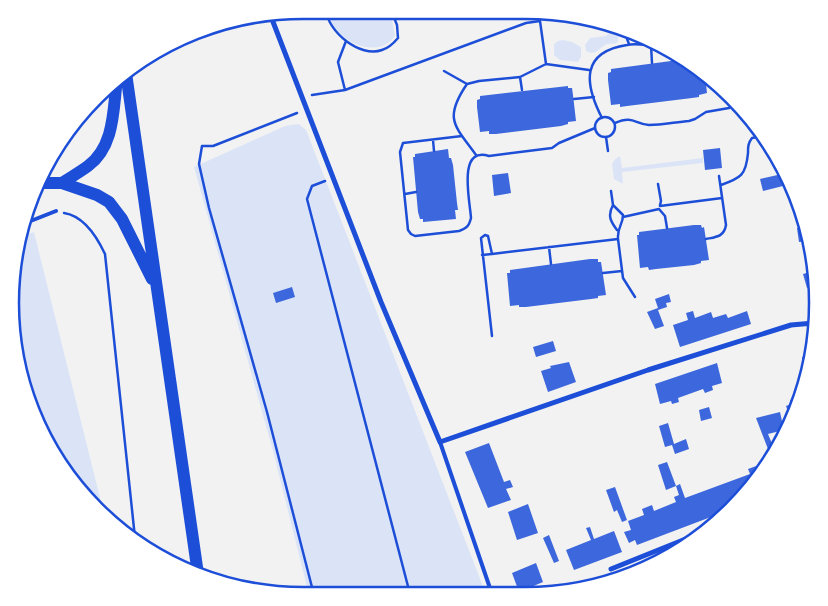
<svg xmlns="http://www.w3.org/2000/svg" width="828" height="606" font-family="Inter,sans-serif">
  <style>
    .green { fill: #dbe4f7 }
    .building { fill: #3d67dc }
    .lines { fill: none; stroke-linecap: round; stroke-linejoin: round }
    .path { stroke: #1d4ed8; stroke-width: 2.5 }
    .service { stroke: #1d4ed8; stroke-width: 4 }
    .minor { stroke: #1d4ed8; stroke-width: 5 }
    .primary { stroke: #1d4ed8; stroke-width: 12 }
    .rim { fill: none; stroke: #1d4ed8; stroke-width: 2.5 }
  </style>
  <rect width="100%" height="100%" fill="#f2f2f2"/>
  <path class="green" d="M 328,10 L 387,10 L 391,14 L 395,36 C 376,63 329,38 328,10 Z
    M 611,31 L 617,34 C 622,49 610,41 605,45 C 598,49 596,56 586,51 L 585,45 L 590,38 L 606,36 Z
    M 563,40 L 572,42 L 581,47 L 581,57 L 578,62 L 560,60 L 554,55 L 554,44 L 558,41 Z
    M 299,124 L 306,130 L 310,140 L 486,594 L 309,595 L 273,451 L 194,167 L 285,126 Z
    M 620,156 L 622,168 L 703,158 L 703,163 L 622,172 L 623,184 L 614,179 L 612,164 L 615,159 Z
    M 34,232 L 103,510 L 70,481 L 26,397 L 11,322 L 16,246 L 19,237 Z"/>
  <path class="building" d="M 686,59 L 705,75 L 707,93 L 699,95 L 699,97 L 692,98 L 627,106 L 620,107 L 620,104 L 611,105 L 608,80 L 608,73 L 611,72 L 611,69 Z
    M 568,86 L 568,88 L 572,88 L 573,95 L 576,121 L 568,122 L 568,124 L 561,126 L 496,134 L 489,134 L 489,131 L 480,132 L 477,107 L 477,100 L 480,99 L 480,96 Z
    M 720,148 L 722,168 L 705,170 L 703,150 Z
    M 448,149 L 449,158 L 451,158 L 453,165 L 457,203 L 458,210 L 455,210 L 456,219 L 423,222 L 423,219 L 420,219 L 418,212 L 413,157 L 415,157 L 415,154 Z
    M 508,173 L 511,193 L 494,196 L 492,175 Z
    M 782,174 L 787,185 L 763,191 L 760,179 Z
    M 694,225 L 701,225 L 702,228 L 704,227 L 709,260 L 701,261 L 701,263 L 694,265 L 656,269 L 649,270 L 648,267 L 640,268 L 637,235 L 639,235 L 639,232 Z
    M 807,226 L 809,241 L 799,242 L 797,228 Z
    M 590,259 L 598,259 L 598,262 L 601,262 L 606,295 L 598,296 L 598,298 L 591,299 L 526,307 L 519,307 L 519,305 L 510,306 L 507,273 L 510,273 L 510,270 Z
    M 810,272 L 812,287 L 807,288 L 803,274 Z
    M 292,287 L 295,297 L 276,303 L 273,293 Z
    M 669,294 L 671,302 L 666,303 L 667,307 L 658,310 L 664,326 L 655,329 L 647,312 L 658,308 L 655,299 Z
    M 693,311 L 695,318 L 711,312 L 713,318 L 726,314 L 728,318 L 747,311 L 751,324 L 680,347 L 673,325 L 688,320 L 686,313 Z
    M 553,341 L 556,351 L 536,357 L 533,347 Z
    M 811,354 L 807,368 L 806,371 L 802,357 Z
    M 569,362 L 576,382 L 548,392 L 541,371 L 551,368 L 550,366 Z
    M 717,363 L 722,383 L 712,386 L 713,390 L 705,393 L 703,389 L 678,398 L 679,402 L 672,404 L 671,401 L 660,404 L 655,384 Z
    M 796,399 L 793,407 L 787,409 L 786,406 L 791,404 L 790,400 Z
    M 709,407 L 712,418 L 701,421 L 699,410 Z
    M 780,412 L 784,430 L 768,434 L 773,446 L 768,449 L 756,418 Z
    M 668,423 L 674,444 L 686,439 L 689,449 L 675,454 L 672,445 L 665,447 L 659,426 Z
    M 489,443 L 504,482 L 510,480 L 513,487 L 506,489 L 511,500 L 488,508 L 465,452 Z
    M 667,462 L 676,486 L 666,490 L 658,465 Z
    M 759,465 L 761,470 L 724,512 L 637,545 L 635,540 L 629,543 L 624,532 L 631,530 L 628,521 L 644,515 L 642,509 L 652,505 L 654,511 L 676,502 L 674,497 L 679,495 L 676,486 L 680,484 L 685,498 L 750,474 L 748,469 Z
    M 615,487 L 627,520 L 622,522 L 617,510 L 614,512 L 606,490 Z
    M 528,504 L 538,533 L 517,540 L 508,512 Z
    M 590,527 L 594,539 L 614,531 L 622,552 L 574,570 L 566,550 L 591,540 L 586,528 Z
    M 549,535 L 559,561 L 554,563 L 543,538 Z
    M 536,563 L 543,582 L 519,592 L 512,573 Z
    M 570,586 L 572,591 L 564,593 L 552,594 Z"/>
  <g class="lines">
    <path class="path" d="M 326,10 C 328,32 360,58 382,50 C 389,48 393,44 398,38 L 397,25 L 391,10
      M 393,12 L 398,10
      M 554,12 L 556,18
      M 624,31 L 629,44
      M 651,45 L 652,63
      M 546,64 L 589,70
      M 444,71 L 467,84 L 479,81 L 520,77
      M 467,84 C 443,119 455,126 476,155
      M 345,90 L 338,62 L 346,41
      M 312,95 L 345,90 L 526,23 L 540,21 L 546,64 L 520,77 L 522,90
      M 574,99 L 594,97
      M 297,113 L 213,146 L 202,146 L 199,164 L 209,208 L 267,412 L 314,595
      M595 127a10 10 0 1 1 20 0a10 10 0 1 1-20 0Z
      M 602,118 C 584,83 581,52 627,45 C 636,43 645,46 654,44
      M 615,123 C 633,115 635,124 649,125 C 662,125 676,122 689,121 L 695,119 L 706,112 L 729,108
      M 462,136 L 403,143 L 400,152 L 408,230 L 411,234 L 415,236 L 459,231 C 467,228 469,226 471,218 C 470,201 457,146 489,156 L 552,148 L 559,143 L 595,128
      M 606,137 L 608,151
      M 433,140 L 434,151
      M 325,181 L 312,186 L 307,199 L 410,594
      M 658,184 L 661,201 L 660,205
      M 721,185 C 741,178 746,175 748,153 C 748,147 748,143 752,138 L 763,136
      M 611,191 L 613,205 L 623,215 C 623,225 617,227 618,239
      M 405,194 L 416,192
      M 613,205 C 607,216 611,222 617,230
      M 660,206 L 722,198
      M 64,213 C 84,216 97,237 105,254 L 135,538
      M 623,217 L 659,209 L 665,216 L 667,228
      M 706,239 C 716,237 724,237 726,225 L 719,176
      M 549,247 L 551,264
      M 492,254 L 618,239 L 623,278 L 635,297
      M 482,255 L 492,254 L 488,236 L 485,235 L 481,238 L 492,336
      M 603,273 L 622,271
      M 711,520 L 719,517"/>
    <path class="service" d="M 23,224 L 56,211
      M 440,442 L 492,594"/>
    <path class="minor" d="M 270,14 L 381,302 L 440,442 L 648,370 L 791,325 L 814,323
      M 611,569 L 708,530"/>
    <path class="primary" d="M 126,73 L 198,574
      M 37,183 L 62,183 L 97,195 L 109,202 L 122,219 L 152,279
      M 62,183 C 71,177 80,172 88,166 C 115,146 113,109 117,79"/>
  </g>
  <path d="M0 0H828V606H0ZM303 19H525A284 284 0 0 1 809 303V303A284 284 0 0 1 525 587H303A284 284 0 0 1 19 303V303A284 284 0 0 1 303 19Z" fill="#fff" fill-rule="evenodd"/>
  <path class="rim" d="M303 19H525A284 284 0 0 1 809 303V303A284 284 0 0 1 525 587H303A284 284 0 0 1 19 303V303A284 284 0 0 1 303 19Z"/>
</svg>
